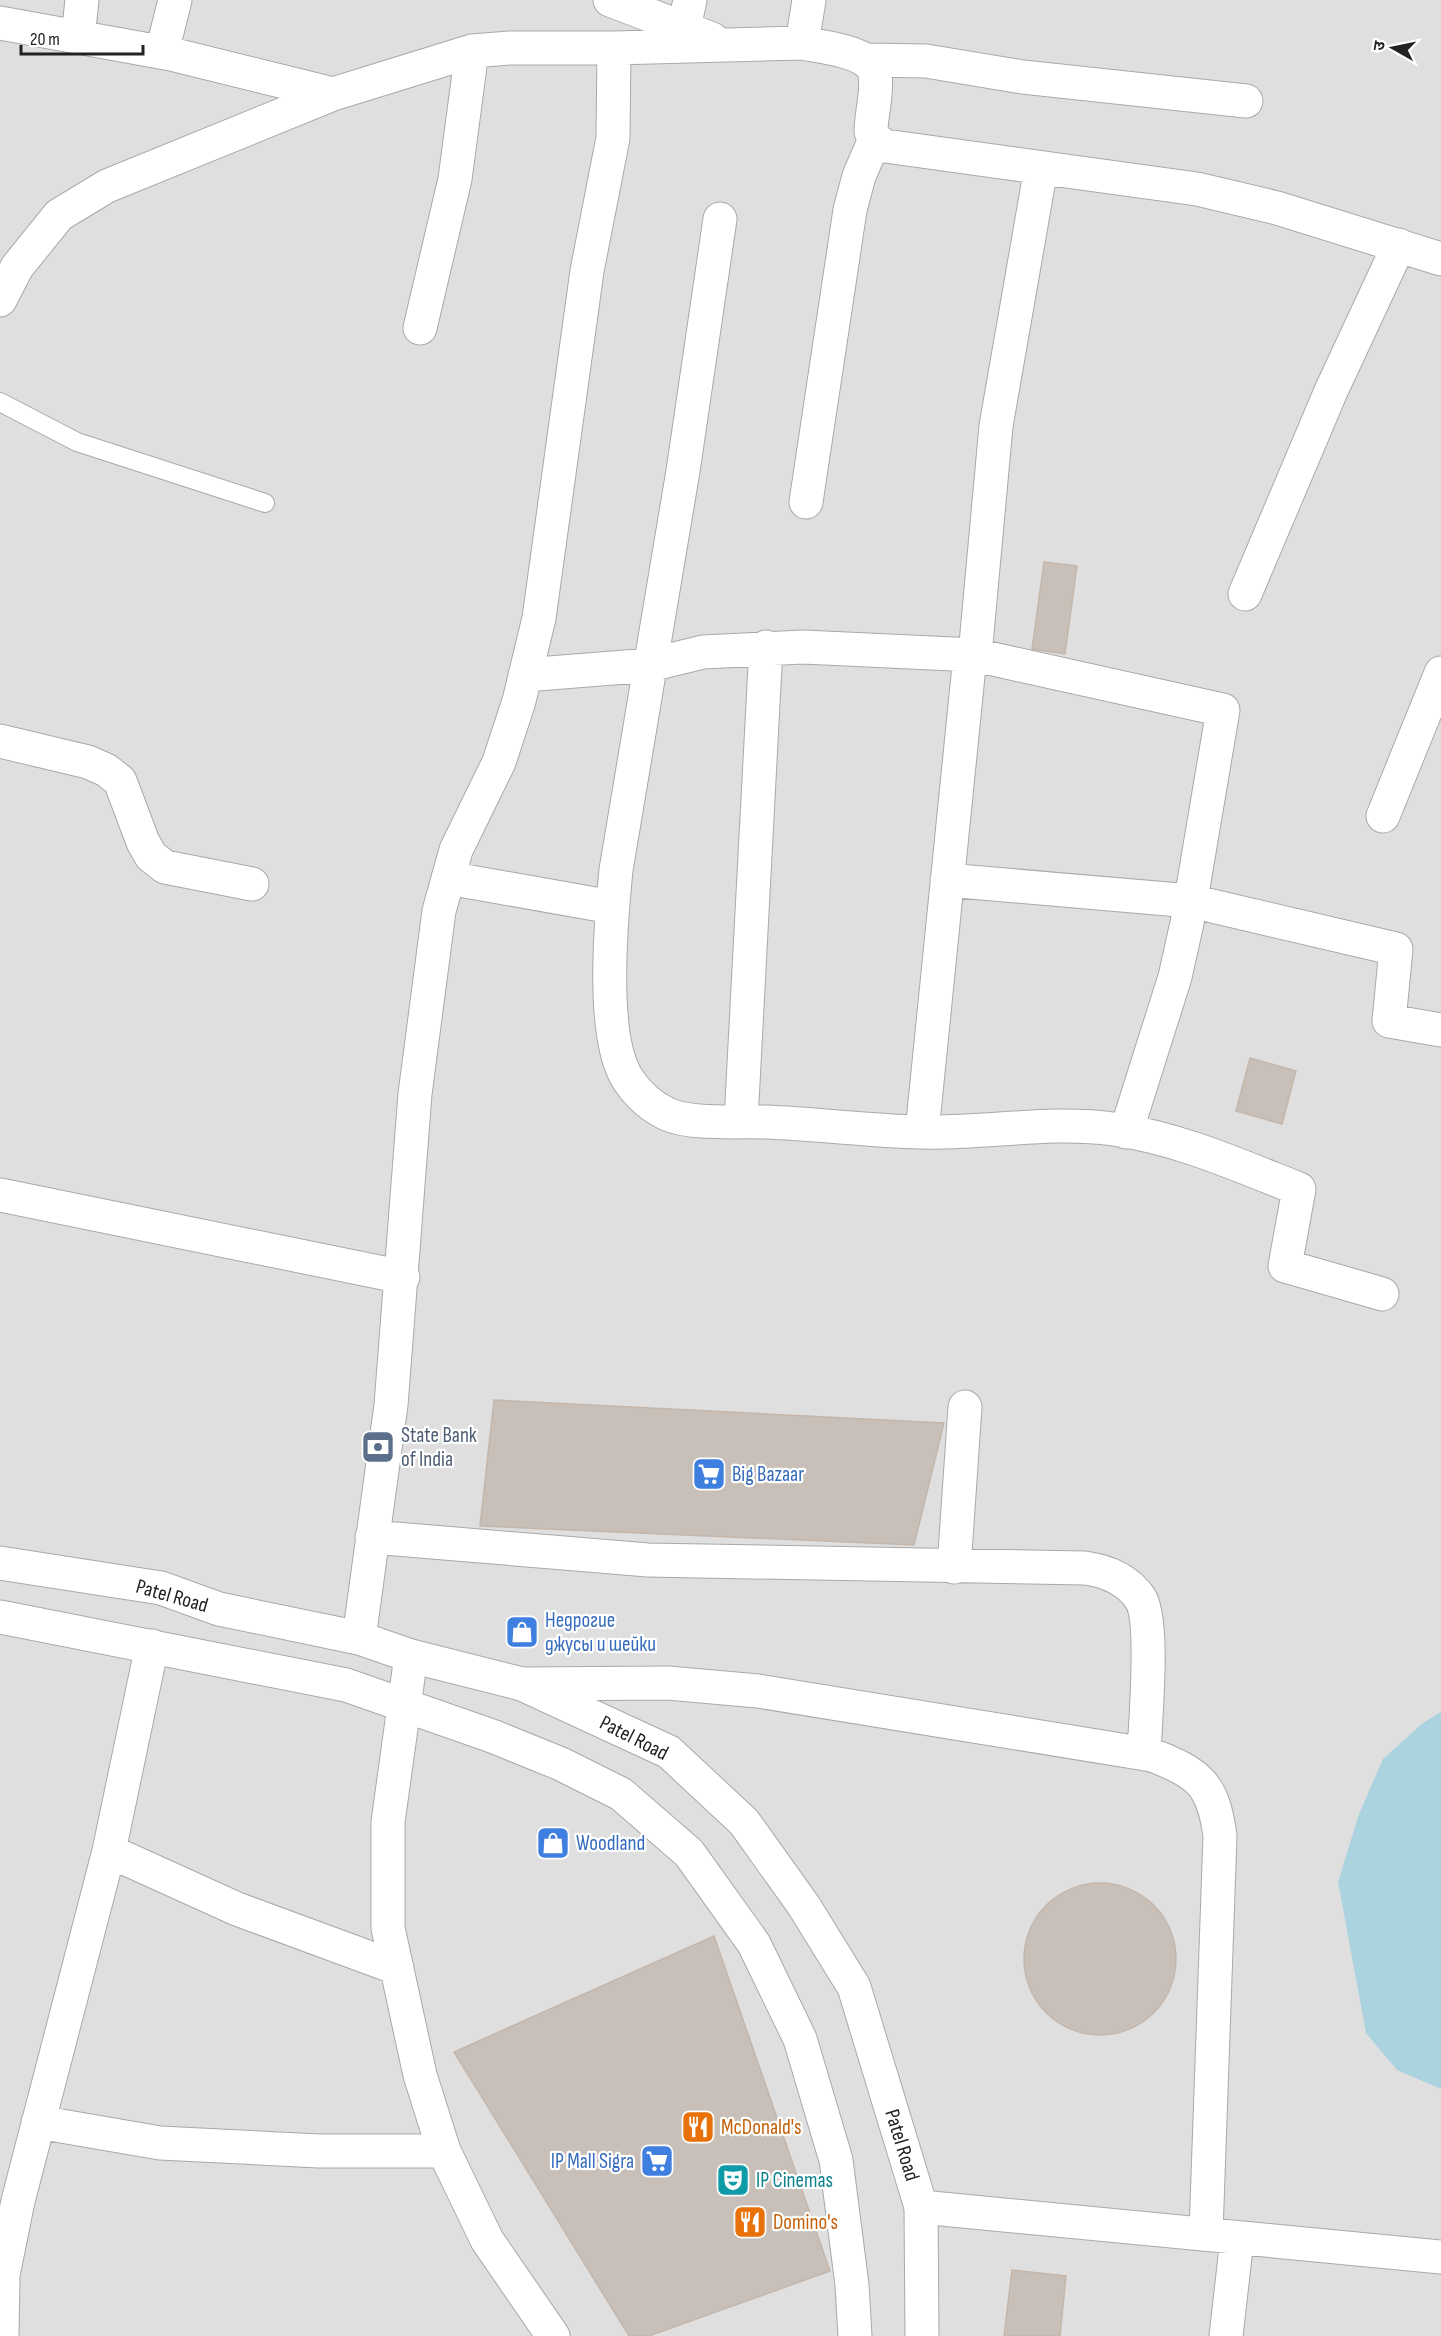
<svg xmlns="http://www.w3.org/2000/svg" width="1441" height="2336" font-family="'Sofia Sans Condensed','Noto Sans Devanagari',sans-serif">
  <style>
    .residential { fill: #e0dfdf }
    .water { fill: #aad3df }
    .building { fill: #c7bfb8; stroke: #c4b6ab; stroke-width: 1.5 }
    .lines { fill: none; stroke-linecap: round; stroke-linejoin: round }
    .service-casing { stroke: #a9a9a9; stroke-width: 20 }
    .minor-casing { stroke: #a9a9a9; stroke-width: 35 }
    .tertiary-casing { stroke: #a9a9a9; stroke-width: 35 }
    .service { stroke: #fff; stroke-width: 18 }
    .minor { stroke: #fff; stroke-width: 33 }
    .tertiary { stroke: #fff; stroke-width: 33 }
    .labels { text-anchor: middle; dominant-baseline: central; stroke-width: 4.5; stroke-linejoin: round; paint-order: stroke }
    .service-label { font-size: 21px; fill: #4e5e75; stroke: #fff; text-anchor: start }
    .shop-label { font-size: 21px; fill: #366cbe; stroke: #fff; text-anchor: start }
    .street-label { font-size: 21px; fill: #222; stroke: #fff }
    .food-label { font-size: 21px; fill: #c56008; stroke: #fff; text-anchor: start }
    .culture-label { font-size: 21px; fill: #0d838f; stroke: #fff; text-anchor: start }
  </style>
  <rect width="100%" height="100%" fill="#f2efe9"/>
  <path class="residential" d="M 0,0 L 1441,0 L 1441,2336 L 0,2336 Z"/>
  <path class="water" d="M 1441,1712 L 1441,2089 L 1397,2070 L 1366,2033 L 1338,1882 L 1359,1814 L 1383,1759 L 1423,1723 Z"/>
  <path class="building" d="M 1044,562 L 1077,566 L 1065,654 L 1032,649 Z
    M 1250,1058 L 1296,1071 L 1282,1124 L 1236,1111 Z
    M 494,1400 L 944,1423 L 914,1545 L 480,1526 Z
    M1024 1959a76 76 0 1 1 152 0a76 76 0 1 1-152 0Z
    M 714,1936 L 830,2271 L 649,2336 L 629,2336 L 454,2052 Z
    M 1012,2270 L 1066,2276 L 1060,2336 L 1004,2336 Z"/>
  <g class="lines">
    <defs>
      <path id="service" d="M 0,402 L 77,442 L 265,503"/>
      <path id="minor" d="M 610,0 L 712,39
        M 0,23 L 171,54 L 333,94
        M 684,28 L 690,0
        M 78,37 L 82,0
        M 802,43 C 821,47 873,51 875,75 C 878,93 871,113 871,132 L 875,139 L 885,146 L 1197,189 L 1277,208 L 1441,259
        M 162,52 L 175,0
        M 866,60 L 926,61 L 1023,77 L 1246,101
        M 720,219 L 683,471 L 616,870 C 611,920 600,1040 629,1081 C 638,1094 652,1107 667,1114 C 691,1125 739,1121 766,1122 C 818,1124 870,1131 921,1132 C 985,1134 1049,1120 1113,1129 C 1178,1138 1238,1165 1299,1189 L 1285,1266 L 1382,1294
        M 0,300 L 17,267 L 59,215 L 107,186 L 333,94 L 472,51 L 510,48 L 614,48
        M 420,328 L 455,179 L 472,51
        M 806,502 L 850,210 L 859,176 L 875,139
        M 1245,594 L 1331,391 L 1399,245
        M 975,655 L 996,426 L 1041,168
        M 525,675 L 650,665 L 703,652 L 803,647 L 975,655 L 1223,710 L 1187,923 L 1175,977 L 1126,1132
        M 0,741 L 88,762 L 106,770 L 120,781 L 143,842 L 151,856 L 165,867 L 252,884
        M 1383,816 L 1441,673
        M 448,878 L 612,907
        M 947,880 L 1191,901 L 1396,949 L 1389,1021 L 1441,1030
        M 741,1121 L 766,647
        M 922,1132 L 970,656
        M 0,1195 L 403,1277
        M 372,1537 L 648,1560 L 1085,1568 C 1106,1571 1127,1579 1140,1598 C 1155,1620 1145,1723 1144,1754
        M 954,1567 L 965,1407
        M 359,1638 L 391,1405 L 415,1094 L 439,911 L 456,850 L 499,762 L 519,701 L 539,618 L 587,271 L 613,138 L 614,48 L 802,43 L 809,0
        M 411,1656 L 388,1822 L 388,1928 L 420,2075 L 444,2151 L 487,2240 L 553,2336
        M 522,1684 L 668,1683 L 758,1691 L 1152,1755 C 1200,1774 1213,1784 1220,1836 L 1206,2233
        M 109,1851 L 237,1909 L 397,1968
        M 38,2122 L 160,2143 L 319,2151 L 444,2151
        M 921,2207 L 1441,2257
        M 2,2336 L 3,2275 L 18,2201 L 109,1851 L 152,1646
        M 1226,2336 L 1237,2239"/>
      <path id="tertiary" d="M 0,1563 L 161,1588 L 219,1609 L 359,1638 L 411,1656 L 522,1684 L 669,1752 L 744,1822 L 804,1906 L 854,1987 L 921,2207 L 922,2336
        M 0,1617 L 346,1685 L 492,1736 L 561,1764 L 621,1794 L 689,1853 L 754,1944 L 800,2039 L 836,2160 L 852,2285 L 855,2336"/>
    </defs>
    <use href="#service" class="service-casing"/>
    <use href="#minor" class="minor-casing"/>
    <use href="#tertiary" class="tertiary-casing"/>
    <use href="#service" class="service"/>
    <use href="#minor" class="minor"/>
    <use href="#tertiary" class="tertiary"/>
  </g>
  <defs>
    <symbol id="bank-square" viewBox="-11 -11 22 22"><rect x="-9" y="-9" width="18" height="18" rx="4" fill="#5c6f8a" stroke="#fff"/><path d="M-6-4H6V4H-6ZM0-2.3a2.3 2.3 0 1 0 0 4.6a2.3 2.3 0 1 0 0-4.6Z" fill="#fff"/></symbol>
    <symbol id="supermarket-square" viewBox="-11 -11 22 22"><rect x="-9" y="-9" width="18" height="18" rx="4" fill="#3f7fe0" stroke="#fff"/><path d="M-6-5.5h2.5l.6 2H6L4.5 2H-2.5L-4.4-4H-6ZM-1.5 3.2a1.3 1.3 0 1 0 .1 0ZM3 3.2a1.3 1.3 0 1 0 .1 0Z" fill="#fff"/></symbol>
    <symbol id="shop-square" viewBox="-11 -11 22 22"><rect x="-9" y="-9" width="18" height="18" rx="4" fill="#3f7fe0" stroke="#fff"/><path d="M-5-2.5h2.3a2.7 3.5 0 0 1 5.4 0H5L5.5 6h-11ZM-1.5-2.5h3a1.5 2.3 0 0 0-3 0Z" fill="#fff"/></symbol>
    <symbol id="restaurant-square" viewBox="-11 -11 22 22"><rect x="-9" y="-9" width="18" height="18" rx="4" fill="#e8710a" stroke="#fff"/><path d="M-5-6h1v4h1v-4h1v4h1v-4h1v5L-1.5 .5V6h-2V.5L-5-1ZM5-6V6H3V1.5H1.5Q1.5-4 5-6Z" fill="#fff"/></symbol>
    <symbol id="theatre-square" viewBox="-11 -11 22 22"><rect x="-9" y="-9" width="18" height="18" rx="4" fill="#0f9aa8" stroke="#fff"/><path d="M-5-5.5Q0-4 5-5.5V0Q5 5 0 6Q-5 5-5 0ZM-3.3-2.5H-1v1.5H-3.3ZM1-2.5H3.3v1.5H1ZM-2.8 1Q0 5.5 2.8 1Z" fill="#fff"/></symbol>
  </defs>
  <g fill-rule="evenodd">
    <use href="#bank-square" x="359" y="1428" width="38" height="38"/>
    <use href="#supermarket-square" x="690" y="1455" width="38" height="38"/>
    <use href="#shop-square" x="503" y="1613" width="38" height="38"/>
    <use href="#shop-square" x="534" y="1824" width="38" height="38"/>
    <use href="#restaurant-square" x="679" y="2108" width="38" height="38"/>
    <use href="#supermarket-square" x="638" y="2142" width="38" height="38"/>
    <use href="#theatre-square" x="714" y="2161" width="38" height="38"/>
    <use href="#restaurant-square" x="731" y="2203" width="38" height="38"/>
  </g>
  <g class="labels">
    <g class="service-label">
      <text x="401" y="1435">State Bank<tspan x="401" dy="24">of India</tspan></text>
    </g>
    <g class="shop-label">
      <text x="732" y="1474">Big Bazaar</text>
      <text x="545" y="1620">Недрогие<tspan x="545" dy="24">джусы и шейки</tspan></text>
      <text x="576" y="1843">Woodland</text>
      <text x="634" y="2161" text-anchor="end">IP Mall Sigra</text>
    </g>
    <g class="street-label">
      <text transform="translate(172 1596) rotate(16)">Patel Road</text>
      <text transform="translate(634 1738) rotate(27)">Patel Road</text>
      <text transform="translate(902 2145) rotate(73)">Patel Road</text>
    </g>
    <g class="food-label">
      <text x="721" y="2127">McDonald's</text>
      <text x="773" y="2222">Domino's</text>
    </g>
    <g class="culture-label">
      <text x="756" y="2180">IP Cinemas</text>
    </g>
  </g>
  <g transform="translate(1393 48) rotate(279)" stroke="#ffffff" stroke-width="4.5" paint-order="stroke">
  <path d="M0-4.5L10 22L0 15L-10 22Z" fill="#222222"/>
  <text y="-9" font-size="16" font-weight="bold" text-anchor="middle" fill="#222222">उ</text>
  </g>
  <path d="M21 45v9h122v-9" fill="none" stroke="#222222" stroke-width="3"/>
  <text x="30" y="45" font-size="18" fill="#222222" stroke="#ffffff" stroke-width="4.5" paint-order="stroke">20 m</text>
</svg>
